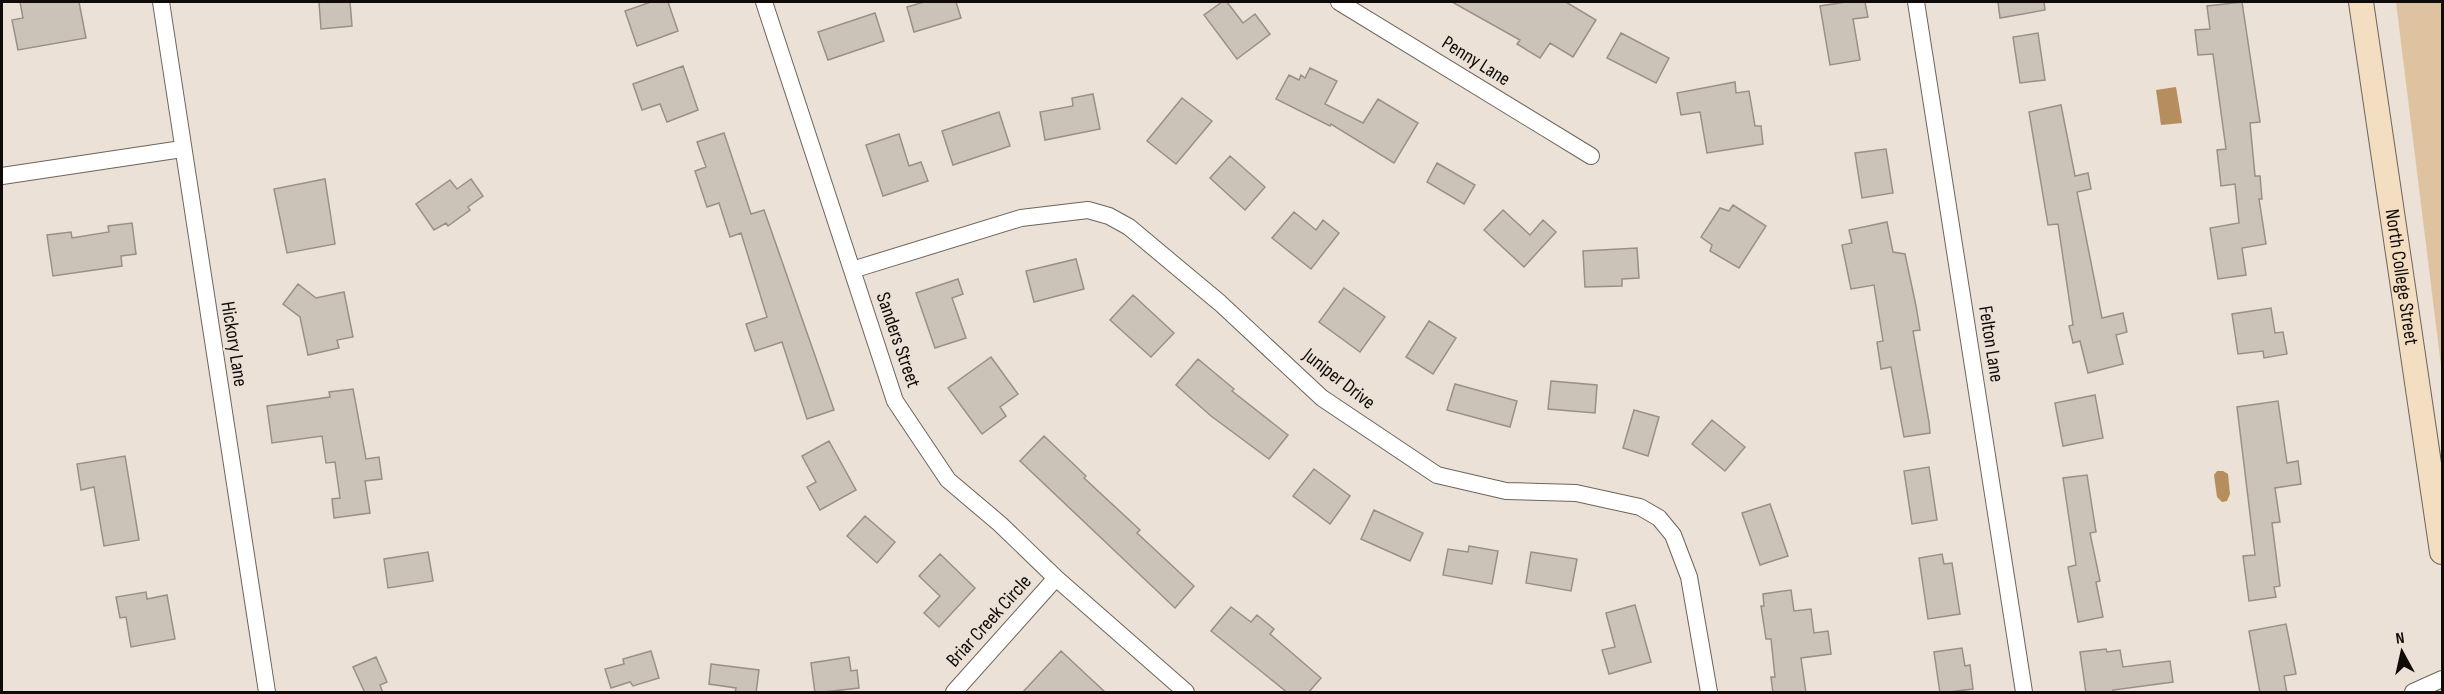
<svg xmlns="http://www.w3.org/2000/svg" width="2444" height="694" font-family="'Sofia Sans Condensed',sans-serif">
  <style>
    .green { fill: #dfc2a0 }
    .water { fill: #b68d5d }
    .building { fill: #ccc3b8; stroke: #999086; stroke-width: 1.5 }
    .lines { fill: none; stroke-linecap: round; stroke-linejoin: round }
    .street-casing { stroke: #6d655b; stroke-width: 18 }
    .secondary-casing { stroke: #6d655b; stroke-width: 26 }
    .street { stroke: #fff; stroke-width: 16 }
    .secondary { stroke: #f3dec2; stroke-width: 24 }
    .labels { text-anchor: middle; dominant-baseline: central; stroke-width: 4.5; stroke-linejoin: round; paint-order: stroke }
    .street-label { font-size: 20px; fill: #0e0b08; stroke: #ebe1d6 }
  </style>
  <rect width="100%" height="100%" fill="#ebe1d6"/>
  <path class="green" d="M 2396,2 L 2442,2 L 2442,374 Z"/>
  <path class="water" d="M 2176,87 L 2182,123 L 2161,125 L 2156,90 Z
    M 2217,471 L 2223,471 L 2228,474 L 2230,494 L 2227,501 L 2222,502 L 2217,497 L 2214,475 Z"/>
  <path class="building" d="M 20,2 L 79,2 L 86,38 L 18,50 L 12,20 L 23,18 Z
    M 319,2 L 350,2 L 352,26 L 321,29 Z
    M 651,2 L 668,2 L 678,31 L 637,46 L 625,11 Z
    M 924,2 L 956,2 L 961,18 L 914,32 L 907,7 Z
    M 1222,2 L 1227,2 L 1243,23 L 1255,14 L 1270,34 L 1237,59 L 1204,15 Z
    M 1452,2 L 1566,2 L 1596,20 L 1573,57 L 1550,43 L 1540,58 L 1517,44 L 1520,40 Z
    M 1846,2 L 1865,2 L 1868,17 L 1853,19 L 1860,60 L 1830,65 L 1820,6 Z
    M 1998,2 L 2044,2 L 2045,10 L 2000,18 Z
    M 2242,2 L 2260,122 L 2250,123 L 2255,176 L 2260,176 L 2262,199 L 2259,199 L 2266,244 L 2242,248 L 2246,275 L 2218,279 L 2210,228 L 2239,223 L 2235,184 L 2221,186 L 2217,150 L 2226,149 L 2213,54 L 2198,55 L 2195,30 L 2210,29 L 2207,6 Z
    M 875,13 L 884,41 L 828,60 L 818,32 Z
    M 1621,33 L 1669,58 L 1656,83 L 1607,58 Z
    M 2038,33 L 2045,80 L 2020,83 L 2013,37 Z
    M 683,66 L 698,110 L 667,122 L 660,104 L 642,110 L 633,84 Z
    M 1310,68 L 1337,81 L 1325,104 L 1363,123 L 1378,99 L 1418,123 L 1394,163 L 1331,124 L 1330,126 L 1276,99 L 1289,75 L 1299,80 L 1301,75 L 1305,78 Z
    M 1735,82 L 1736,93 L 1749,91 L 1755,126 L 1761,126 L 1763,144 L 1707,153 L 1700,112 L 1681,115 L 1677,93 Z
    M 1093,94 L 1100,129 L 1045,140 L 1040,112 L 1073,106 L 1072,98 Z
    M 1182,98 L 1212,121 L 1176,164 L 1147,141 Z
    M 2061,105 L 2075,176 L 2088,173 L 2091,189 L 2077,192 L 2102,318 L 2123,313 L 2127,332 L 2116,335 L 2123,364 L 2088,373 L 2080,341 L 2073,343 L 2069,326 L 2073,325 L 2058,224 L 2048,225 L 2029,112 Z
    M 999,112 L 1010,146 L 953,165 L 942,131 Z
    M 724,133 L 751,214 L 764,210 L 834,410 L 807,419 L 782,342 L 755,351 L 746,324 L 767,317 L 741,233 L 730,237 L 719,203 L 707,207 L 695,171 L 706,167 L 697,142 Z
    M 899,134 L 909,166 L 921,162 L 928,181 L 883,196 L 866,145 Z
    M 1886,149 L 1893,193 L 1862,198 L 1855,153 Z
    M 1230,156 L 1265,187 L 1245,210 L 1210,178 Z
    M 1437,163 L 1475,185 L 1464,204 L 1427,182 Z
    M 325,179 L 335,244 L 287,253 L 274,189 Z
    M 471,179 L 483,196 L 468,207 L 470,210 L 448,226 L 446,223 L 434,230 L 416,204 L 450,180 L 457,189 Z
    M 1733,205 L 1766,226 L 1739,268 L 1710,251 L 1712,245 L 1701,237 L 1720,208 L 1729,211 Z
    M 1503,210 L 1530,235 L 1543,220 L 1556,232 L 1524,267 L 1484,230 Z
    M 1294,212 L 1316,230 L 1323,220 L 1339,233 L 1311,269 L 1272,238 Z
    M 1887,222 L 1893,252 L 1905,254 L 1916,306 L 1920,330 L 1913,331 L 1929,422 L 1930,433 L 1904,437 L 1891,367 L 1881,369 L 1877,342 L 1883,341 L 1874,285 L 1851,289 L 1842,245 L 1852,243 L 1849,230 Z
    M 132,223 L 136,254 L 121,256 L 122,266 L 53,276 L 47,235 L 71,232 L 72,238 L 109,232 L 108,226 Z
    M 1637,248 L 1639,278 L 1622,279 L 1622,286 L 1585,287 L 1583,251 Z
    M 1076,259 L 1084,289 L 1034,302 L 1026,271 Z
    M 958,279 L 963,294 L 952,298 L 966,338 L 935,348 L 916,293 Z
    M 298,284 L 316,298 L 344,292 L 353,337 L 337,340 L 339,348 L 308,355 L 300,317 L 283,304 Z
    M 1344,288 L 1385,317 L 1360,352 L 1319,322 Z
    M 1133,295 L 1174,333 L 1151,357 L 1110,320 Z
    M 2271,308 L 2275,333 L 2283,332 L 2287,354 L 2264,358 L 2263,351 L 2238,354 L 2232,314 Z
    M 1429,321 L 1456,338 L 1433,374 L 1406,357 Z
    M 991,357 L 1018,394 L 1000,407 L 1006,416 L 982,434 L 948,388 Z
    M 1198,359 L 1234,389 L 1232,391 L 1288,435 L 1269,459 L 1211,416 L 1176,385 Z
    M 1551,381 L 1597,385 L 1595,413 L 1548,409 Z
    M 1455,384 L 1517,401 L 1510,427 L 1447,410 Z
    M 353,389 L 366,459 L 379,457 L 382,479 L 365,481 L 370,513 L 334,518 L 332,499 L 340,498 L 335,462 L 326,463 L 322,436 L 272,443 L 267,406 L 330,397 L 329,392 Z
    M 2095,395 L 2103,438 L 2063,446 L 2055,403 Z
    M 2278,401 L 2287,463 L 2298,461 L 2301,484 L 2275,488 L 2280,522 L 2272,523 L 2280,586 L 2274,587 L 2276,597 L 2249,601 L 2243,556 L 2255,555 L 2237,407 Z
    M 1634,410 L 1659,417 L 1648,456 L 1623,448 Z
    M 1712,420 L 1745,447 L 1725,471 L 1692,444 Z
    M 1044,436 L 1086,476 L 1084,478 L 1140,530 L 1137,533 L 1194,586 L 1175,608 L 1020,461 Z
    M 829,441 L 856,490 L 820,510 L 807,487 L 816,482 L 802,456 Z
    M 125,456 L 139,540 L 104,546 L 94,487 L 81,490 L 77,464 Z
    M 1929,467 L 1937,520 L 1912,524 L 1904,471 Z
    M 1314,469 L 1350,496 L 1330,524 L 1293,496 Z
    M 2087,475 L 2096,532 L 2090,533 L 2100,581 L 2096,582 L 2103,617 L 2078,622 L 2068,567 L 2076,565 L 2063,478 Z
    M 1770,504 L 1788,556 L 1760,565 L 1742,513 Z
    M 1374,510 L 1423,533 L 1410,561 L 1361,539 Z
    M 865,516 L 895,542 L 877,563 L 847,536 Z
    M 1469,546 L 1498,551 L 1492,584 L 1443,575 L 1448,549 L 1468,552 Z
    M 428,552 L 433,581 L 388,588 L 384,559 Z
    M 1531,552 L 1577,559 L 1571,591 L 1526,583 Z
    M 940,554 L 975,588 L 939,627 L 924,613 L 940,596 L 919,576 Z
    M 1942,554 L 1944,564 L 1952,563 L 1960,614 L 1928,619 L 1919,558 Z
    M 1791,590 L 1794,611 L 1811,609 L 1814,633 L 1828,631 L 1831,654 L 1801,658 L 1806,693 L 1773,693 L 1771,677 L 1775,677 L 1771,639 L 1766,639 L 1761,606 L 1764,606 L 1763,594 Z
    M 146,592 L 147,599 L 167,595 L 175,639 L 131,647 L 126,617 L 120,618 L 116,597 Z
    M 1635,605 L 1651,662 L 1609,674 L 1602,650 L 1615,647 L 1606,613 Z
    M 1231,607 L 1251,622 L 1257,615 L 1274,629 L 1270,634 L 1321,678 L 1308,693 L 1288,693 L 1211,631 Z
    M 2286,624 L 2296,674 L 2284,676 L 2287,693 L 2260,693 L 2249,631 Z
    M 1962,648 L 1965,666 L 1970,665 L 1973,689 L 1940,693 L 1934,652 Z
    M 2106,649 L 2107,652 L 2120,650 L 2123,667 L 2170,661 L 2173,682 L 2113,690 L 2114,693 L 2086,693 L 2080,652 Z
    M 651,651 L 659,678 L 633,686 L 630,682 L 611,688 L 605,669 L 624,664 L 623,659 Z
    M 1061,651 L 1106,693 L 1022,693 Z
    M 376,657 L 387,682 L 380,685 L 383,693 L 365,693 L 353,667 Z
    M 849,657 L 851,671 L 857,670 L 859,688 L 815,693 L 811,663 Z
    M 711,664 L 759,670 L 756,693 L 735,693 L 736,688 L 709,684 Z"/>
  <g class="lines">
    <defs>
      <path id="street" d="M 161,2 L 267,692
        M 764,2 L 895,401 L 948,480 L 1000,524 L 1056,578 L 1186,692
        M 1339,2 L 1591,156
        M 1916,2 L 2024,692
        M 2,176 L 182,149
        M 852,270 L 1021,218 L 1088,210 L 1109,216 L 1129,227 L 1220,303 L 1322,398 L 1437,475 L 1506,491 L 1576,493 L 1640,507 L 1659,518 L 1673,535 L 1689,577 L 1709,692
        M 954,692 L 1056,578
        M 2413,692 L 2442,679"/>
      <g id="secondary">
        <path id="s1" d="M 2361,2 L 2442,552"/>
      </g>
    </defs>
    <use href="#street" class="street-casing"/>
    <use href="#secondary" class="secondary-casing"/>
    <use href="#street" class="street"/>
    <use href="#secondary" class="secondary"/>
  </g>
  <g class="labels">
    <g class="street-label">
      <text transform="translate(1476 61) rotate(32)">Penny Lane</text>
      <text stroke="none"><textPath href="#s1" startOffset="278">North College Street</textPath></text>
      <text transform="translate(898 340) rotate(71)">Sanders Street</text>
      <text transform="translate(234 344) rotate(81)">Hickory Lane</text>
      <text transform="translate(1991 344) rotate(81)">Felton Lane</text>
      <text transform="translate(1339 379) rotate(38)">Juniper Drive</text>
      <text transform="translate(989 621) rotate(-48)">Briar Creek Circle</text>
    </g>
  </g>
  <rect width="2444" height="694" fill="none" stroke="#0e0b08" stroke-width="6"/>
  <g transform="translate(2402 652) rotate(352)" stroke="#ebe1d6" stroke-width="4.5" paint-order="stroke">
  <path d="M0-4.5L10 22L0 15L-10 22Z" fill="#0e0b08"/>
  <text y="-9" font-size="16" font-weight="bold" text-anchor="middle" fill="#0e0b08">N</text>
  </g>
</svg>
